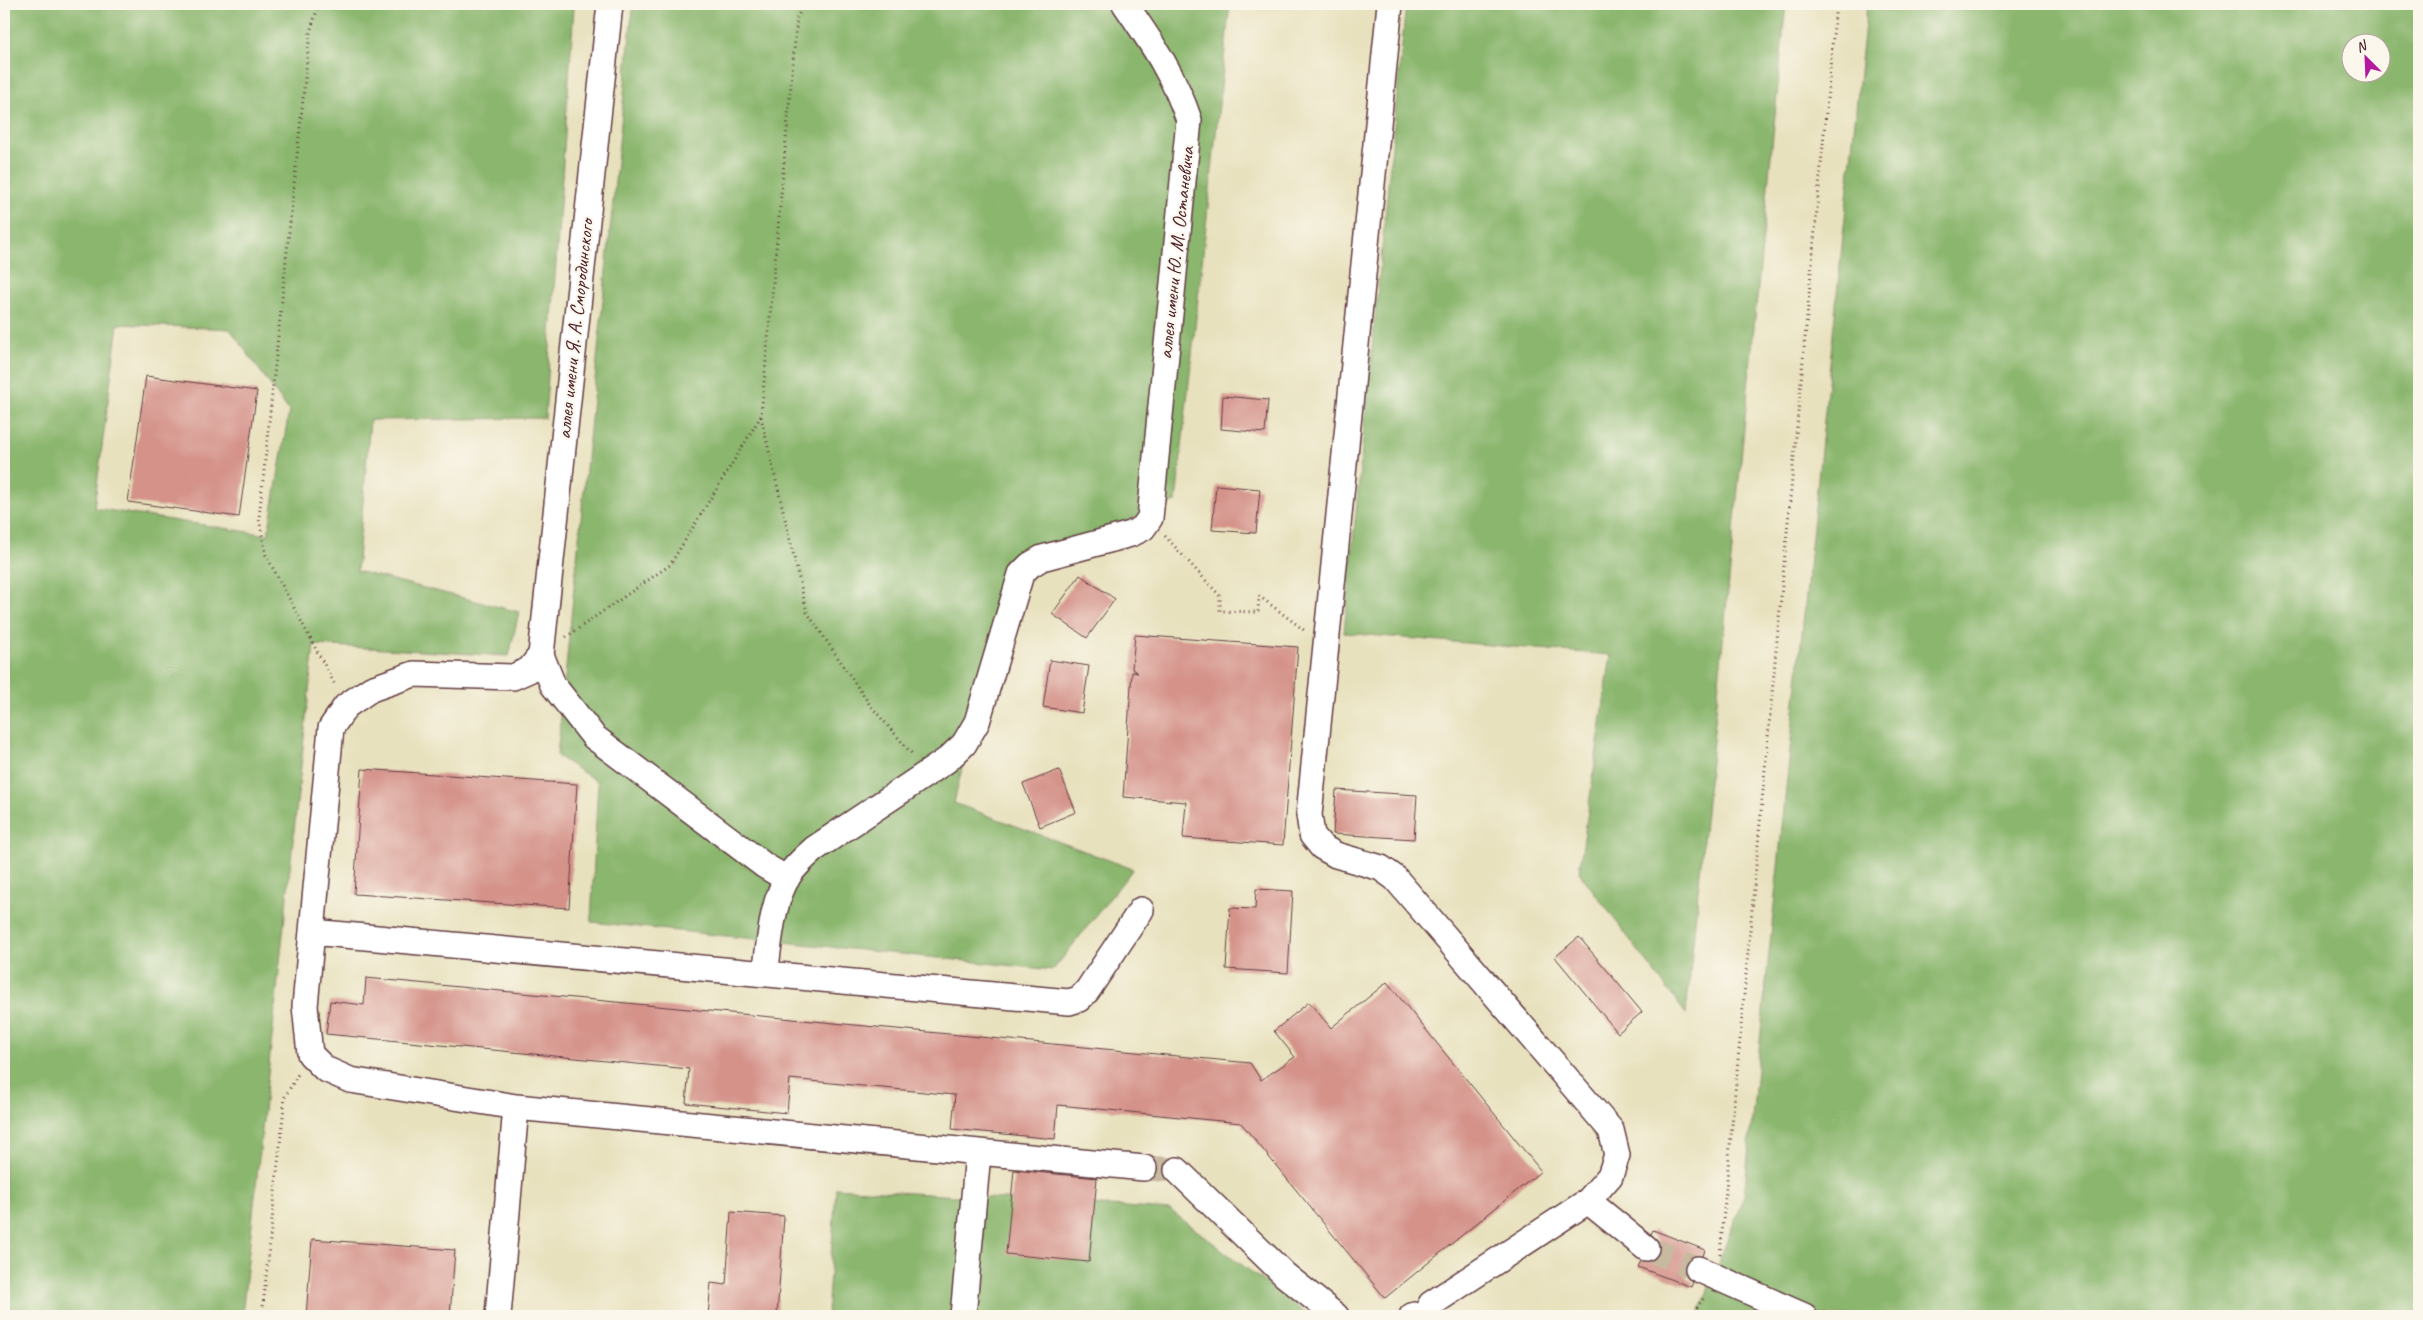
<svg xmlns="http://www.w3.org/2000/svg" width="2423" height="1320" font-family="Caveat,sans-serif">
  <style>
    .forest { fill: #8ab66d; stroke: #6a6a4c; fill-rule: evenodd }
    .building { fill: #d49289 }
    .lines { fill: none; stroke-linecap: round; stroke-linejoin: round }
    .minor-tunnel { stroke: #c8baa1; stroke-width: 25; stroke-dasharray: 25 12; stroke-linecap: butt }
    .minor-casing { stroke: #623c41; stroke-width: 28 }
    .path { stroke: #623c41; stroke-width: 3; stroke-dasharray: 1 4; stroke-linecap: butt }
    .minor { stroke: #fff; stroke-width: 25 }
    .labels { text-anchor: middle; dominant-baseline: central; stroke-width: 4.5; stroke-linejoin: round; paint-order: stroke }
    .street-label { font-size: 20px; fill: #4a1f2b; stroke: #fbf7ec }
  </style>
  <rect width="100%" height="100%" fill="#fbf7ec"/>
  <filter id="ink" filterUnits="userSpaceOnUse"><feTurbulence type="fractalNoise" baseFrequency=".02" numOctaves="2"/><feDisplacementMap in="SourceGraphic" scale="10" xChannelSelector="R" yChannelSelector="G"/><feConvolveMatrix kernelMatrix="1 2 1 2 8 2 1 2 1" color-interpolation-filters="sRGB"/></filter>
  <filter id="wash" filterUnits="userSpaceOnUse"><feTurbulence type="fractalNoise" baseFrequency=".0096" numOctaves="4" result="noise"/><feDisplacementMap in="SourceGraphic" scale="20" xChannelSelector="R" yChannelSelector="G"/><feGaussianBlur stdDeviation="1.12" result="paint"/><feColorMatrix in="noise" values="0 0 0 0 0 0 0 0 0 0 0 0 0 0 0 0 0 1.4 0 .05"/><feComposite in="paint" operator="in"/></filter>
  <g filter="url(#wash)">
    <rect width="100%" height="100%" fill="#e8e1be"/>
    <path class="forest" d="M 4,4 L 535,4 L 574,7 L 545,418 L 370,420 L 357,571 L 519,612 L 509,656 L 314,645 L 242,1316 L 4,1316 ZM 118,324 L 230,329 L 289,411 L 268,535 L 94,508 Z
      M 633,4 L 1230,4 L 1176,502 L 1008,566 L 954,803 L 1133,869 L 1053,970 L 591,922 L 598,782 L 557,756 Z
      M 1406,4 L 1786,4 L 1686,1014 L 1579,872 L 1611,655 L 1344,633 Z
      M 1867,4 L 2419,4 L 2419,1316 L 1698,1316 L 1744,1196 ZM 2350,42 L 2380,42 L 2380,72 L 2350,72 Z
      M 836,1188 L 1170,1210 L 1309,1316 L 827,1316 Z"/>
    <g id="blocks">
      <path class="building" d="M 146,376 L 257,391 L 239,517 L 128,502 Z
        M 1223,396 L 1268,400 L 1265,433 L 1221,429 Z
        M 1216,485 L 1260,489 L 1256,533 L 1212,530 Z
        M 1080,575 L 1115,599 L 1087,638 L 1052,614 Z
        M 1135,635 L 1298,647 L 1283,845 L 1183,838 L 1186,802 L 1123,797 L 1132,672 L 1138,673 L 1132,669 Z
        M 1050,660 L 1089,666 L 1082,713 L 1043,707 Z
        M 362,769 L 577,784 L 569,908 L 354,894 Z
        M 1059,770 L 1076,812 L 1040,827 L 1023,784 Z
        M 1336,790 L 1417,795 L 1414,839 L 1333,834 Z
        M 1256,889 L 1293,891 L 1288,973 L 1226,969 L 1230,908 L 1255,909 Z
        M 1579,937 L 1642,1012 L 1618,1033 L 1555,957 Z
        M 366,978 L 1250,1063 L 1261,1080 L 1295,1057 L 1274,1031 L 1309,1002 L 1331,1028 L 1387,982 L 1541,1171 L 1385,1298 L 1241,1123 L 1058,1105 L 1055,1139 L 952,1129 L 955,1095 L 790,1079 L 787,1113 L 686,1103 L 689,1069 L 326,1034 L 330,1001 L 364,1005 Z
        M 1014,1170 L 1097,1178 L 1089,1262 L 1006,1254 Z
        M 731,1212 L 784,1216 L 777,1316 L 708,1316 L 711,1283 L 726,1285 Z
        M 1653,1230 L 1705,1250 L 1703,1256 L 1690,1257 L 1685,1264 L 1686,1277 L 1693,1282 L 1691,1287 L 1638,1267 L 1641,1261 L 1652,1261 L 1660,1251 L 1659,1242 L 1651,1234 Z
        M 312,1239 L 455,1250 L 450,1316 L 306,1316 Z"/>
    </g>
  </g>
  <g filter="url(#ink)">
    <use href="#blocks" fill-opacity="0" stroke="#623c41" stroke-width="1"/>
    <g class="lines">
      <path class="minor-tunnel" d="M 1144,1168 L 1177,1170
        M 1646,1248 L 1698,1269"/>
      <defs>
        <path id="minor" d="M 610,4 L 541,655 L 553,685 L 594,737 L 765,866 L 787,879
          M 1390,4 L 1309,815 L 1312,835 L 1322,847 L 1336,855 L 1381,868 L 1395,878 L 1611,1130 L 1617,1155 L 1610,1176 L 1588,1201 L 1431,1304
          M 312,932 L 1069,1002 L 1079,999 L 1087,991 L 1141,910
          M 765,974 C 770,942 771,903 789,875 C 796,865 805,857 814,849 L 947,760 L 964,744 L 977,722 L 1021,574 L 1030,565 L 1042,558 L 1131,534 L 1143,528 L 1150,518 L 1189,120 C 1173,73 1153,45 1125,4
          M 516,1107 L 1144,1168
          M 1177,1170 L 1285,1275 L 1336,1316
          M 1588,1201 L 1646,1248
          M 1698,1269 L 1804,1316
          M 498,1316 L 516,1107 L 350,1080 L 325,1069 L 310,1054 L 305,1006 L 331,728 L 346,706 L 371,689 L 414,674 L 513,677 L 529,670 L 541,655
          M 963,1316 L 978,1153
          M 1412,1316 L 1414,1315"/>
      </defs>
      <use href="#minor" class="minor-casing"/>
      <path class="path" d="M 319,4 L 310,32 L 259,518 L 266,555 L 335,685
        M 761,417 L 807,612 L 870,705 L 913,755
        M 1165,536 L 1220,596 L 1220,611 L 1258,612 L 1259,596
        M 1259,596 L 1304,630
        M 566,637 L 670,565 L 761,416 L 797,18 L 804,4
        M 1720,1254 L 1836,4
        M 262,1316 L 285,1097 L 298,1074
        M 1691,1316 L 1705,1296"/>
      <use href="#minor" class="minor"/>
    </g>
  </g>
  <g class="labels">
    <g class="street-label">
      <text transform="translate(1176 253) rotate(-84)">аллея имени Ю. М. Останевича</text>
      <text transform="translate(575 329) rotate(-84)">аллея имени Я. А. Смородинского</text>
    </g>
  </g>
  <rect width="2423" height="1320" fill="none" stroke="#fbf7ec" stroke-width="20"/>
  <g transform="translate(2366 58) rotate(336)"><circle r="24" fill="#fbf7ec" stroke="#b4a19f"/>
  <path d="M0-4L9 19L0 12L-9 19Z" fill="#b5179e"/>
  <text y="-8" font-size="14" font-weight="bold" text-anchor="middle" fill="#4a1f2b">N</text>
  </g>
</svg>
